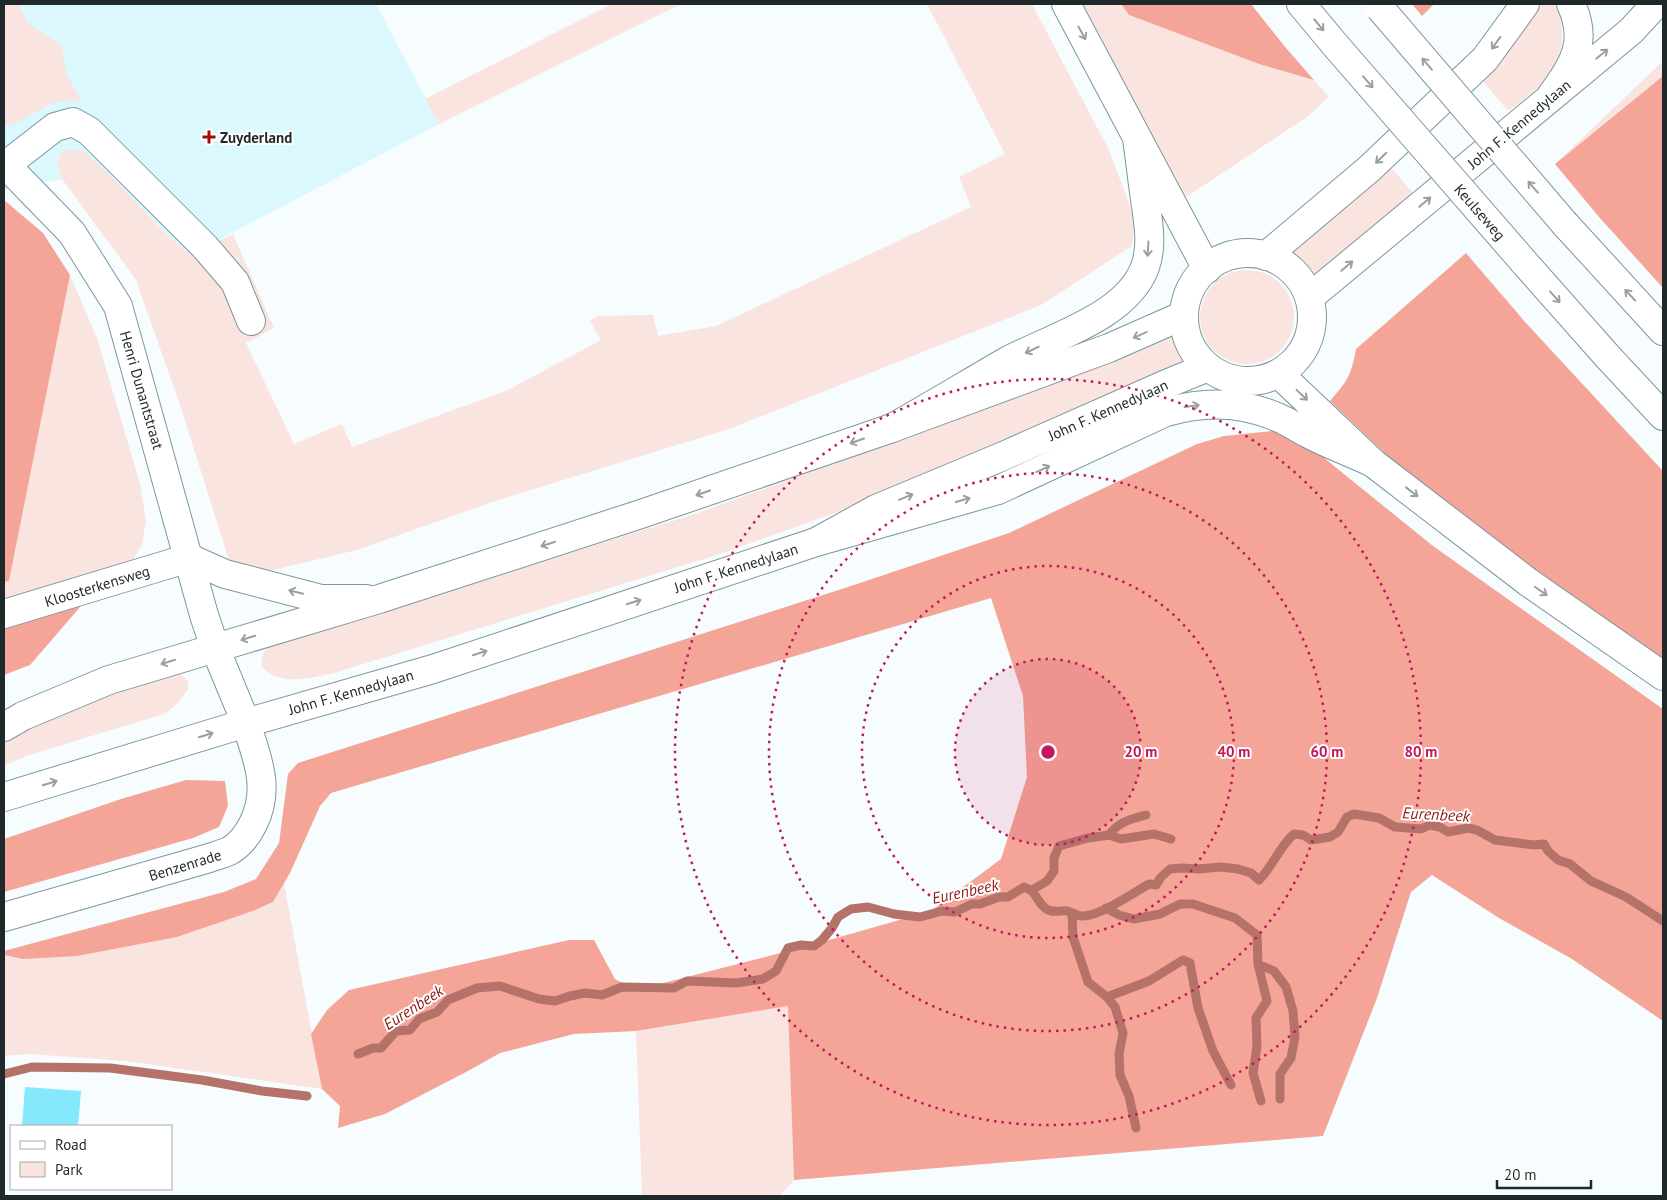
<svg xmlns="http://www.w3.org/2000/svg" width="1667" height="1200" font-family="'PT Sans',sans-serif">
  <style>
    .built { fill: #dbf8ff }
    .green { fill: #f9e4e0 }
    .forest { fill: #f4a598 }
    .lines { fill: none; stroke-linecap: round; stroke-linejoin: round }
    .stream { stroke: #b47269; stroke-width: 9 }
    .building { fill: #86e8fd }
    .street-casing { stroke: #7d969c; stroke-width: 30 }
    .secondary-casing { stroke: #7d969c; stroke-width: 30 }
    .highway-casing { stroke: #7d969c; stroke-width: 30 }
    .street { stroke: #fff; stroke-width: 28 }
    .secondary { stroke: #fff; stroke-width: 28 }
    .highway { stroke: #fff; stroke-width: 28 }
    .highway-bridge-casing { stroke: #7d969c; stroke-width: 30; stroke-linecap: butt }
    .highway-bridge { stroke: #fff; stroke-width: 28 }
    .oneway { stroke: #9a9fa0 }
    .ring { fill: none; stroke: #c2185b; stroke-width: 2.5; stroke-dasharray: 2.5 5 }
    .poi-dot { fill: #a30c05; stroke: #fff; stroke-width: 2 }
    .labels { text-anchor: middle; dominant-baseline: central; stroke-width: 4; stroke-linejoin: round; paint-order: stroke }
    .street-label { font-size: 15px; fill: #1f292c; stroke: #fff }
    .poi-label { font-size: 15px; font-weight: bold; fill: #1f292c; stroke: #fff; text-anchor: start }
    .water-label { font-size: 16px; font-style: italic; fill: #8b1910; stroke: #fff }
    .centre { fill: #c2185b; stroke: #fff; stroke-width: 2.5 }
    .ring-label { font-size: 15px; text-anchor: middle; font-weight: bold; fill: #c2185b; stroke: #fff; stroke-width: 4; stroke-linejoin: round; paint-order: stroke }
  </style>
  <rect width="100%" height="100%" fill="#f7fdfe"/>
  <path class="built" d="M 4,4 L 376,4 L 439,124 L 190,255 L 162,230 L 114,179 L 57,164 L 62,179 L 4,190 Z"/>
  <path class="green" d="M 4,4 L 18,4 L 28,23 L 62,46 L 66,73 L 81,100 L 55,102 L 12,125 L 4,124 Z
    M 612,4 L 681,4 L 439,124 L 425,99 Z
    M 927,4 L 1032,4 L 1109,150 L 1135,219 L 1132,246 L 1041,305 L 729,429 L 495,501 L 357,550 L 235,579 L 181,408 L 136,280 L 62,179 L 57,164 L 61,153 L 69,150 L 83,151 L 114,179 L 162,230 L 190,255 L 233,234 L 274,328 L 246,343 L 294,444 L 342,424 L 352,447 L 508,390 L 601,340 L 590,321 L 598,316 L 653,315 L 658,336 L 716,326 L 971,207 L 959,177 L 1005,154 Z
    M 1076,4 L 1121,4 L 1129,15 L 1259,64 L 1314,80 L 1329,97 L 1307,117 L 1183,199 Z
    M 1538,4 L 1557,4 C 1565,29 1565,58 1548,79 C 1539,89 1519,102 1508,111 L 1480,78 Z
    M 1663,61 L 1663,76 L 1555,164 Z
    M 1389,165 L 1415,195 L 1312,279 L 1300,262 L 1286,252 Z
    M1200 317a47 47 0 1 1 94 0a47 47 0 1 1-94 0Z
    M 70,275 L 97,338 L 140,484 L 146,520 L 142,545 L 132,562 L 4,603 L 4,582 L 9,581 Z
    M 1173,332 L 1188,361 L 913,485 L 720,554 L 334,673 C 310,678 278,688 261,665 C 262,655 263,650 272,645 L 692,515 L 853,457 L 995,400 Z
    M 173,674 L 181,674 L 188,681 L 188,690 L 174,707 L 164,714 L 26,756 L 4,766 L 4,742 L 79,706 Z
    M 284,883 L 322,1089 L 126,1061 L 29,1054 L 4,1056 L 4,955 L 23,959 L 177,937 L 253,911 L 273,902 Z
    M 789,1005 L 794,1180 L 779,1196 L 642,1196 L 636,1031 Z"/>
  <path class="forest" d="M 1121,4 L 1251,4 L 1286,48 L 1314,80 L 1259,64 L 1129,15 Z
    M 1412,4 L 1434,4 L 1422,16 Z
    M 1663,76 L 1663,288 L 1599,217 L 1555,164 Z
    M 4,200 L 43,233 L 70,275 L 9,581 L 4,582 Z
    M 1466,253 L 1526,323 L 1663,471 L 1663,668 L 1543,581 L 1395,463 L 1330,401 C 1348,380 1351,376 1356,349 Z
    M 1283,430 L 1318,453 L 1433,546 L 1663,709 L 1663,1021 L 1572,959 L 1499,918 L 1432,875 L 1411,892 L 1377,998 L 1323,1136 L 794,1180 L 788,1006 L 636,1031 L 574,1034 L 500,1053 L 468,1071 L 385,1114 L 338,1128 L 340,1106 L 322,1089 L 311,1034 L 327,1010 L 349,990 L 569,940 L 594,940 L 615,979 L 636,990 L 808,946 L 931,911 L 1001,859 L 1027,777 L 1023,696 L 991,598 L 331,793 L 320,806 L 290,873 L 273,902 L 253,911 L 177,937 L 77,956 L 23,959 L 4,955 L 4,951 L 26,945 L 224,892 L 256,879 L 279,843 L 288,774 L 298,763 L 848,587 L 1009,533 L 1197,444 L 1224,436 Z
    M 106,577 L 30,665 L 4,675 L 4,603 Z
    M 186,780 L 225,781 L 228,806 L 219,827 L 193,838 L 4,892 L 4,839 L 121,799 Z"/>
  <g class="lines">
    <path class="stream" d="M 1109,835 L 1121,839 L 1154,834 L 1171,839
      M 1032,890 L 1047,881 L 1054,871 L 1054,858 L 1059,846 L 1088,838 L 1109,835 C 1118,822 1131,819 1146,815
      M 1106,908 L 1119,915 L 1134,919 L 1160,914 L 1180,904 L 1193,904 L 1235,918 L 1257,935 L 1258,964 L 1267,1001 L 1256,1018 L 1257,1046 L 1253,1073 L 1261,1101
      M 1072,913 L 1073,937 L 1088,982 L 1107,997 L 1115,1007 L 1123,1033 L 1119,1054 L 1120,1075 L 1129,1096 L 1136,1128
      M 1258,964 L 1274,971 L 1286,987 L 1293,1011 L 1295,1037 L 1291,1058 L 1280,1074 L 1280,1099
      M 1107,997 L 1149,981 L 1183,960 L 1190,963 L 1198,1008 L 1213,1051 L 1231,1085
      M 358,1054 L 373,1048 L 381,1048 L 396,1031 L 410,1030 L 419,1019 L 437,1012 L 448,1000 L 477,988 L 500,986 L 539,999 L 555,1001 L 570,996 L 585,993 L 602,995 L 622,987 L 674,988 L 687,981 L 736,983 L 763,979 L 776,971 L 788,948 L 801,945 L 814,946 L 822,940 L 832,928 L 838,917 L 851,909 L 868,907 L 894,914 L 920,917 L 942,911 L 955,912 L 972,904 L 980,904 L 999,897 L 1008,897 L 1024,887 C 1038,892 1035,900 1045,908 C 1052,914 1060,910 1067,911 C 1072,912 1077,916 1082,916 C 1099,917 1133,893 1149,884 L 1156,885 L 1161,877 L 1170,869 L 1182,868 L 1199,869 L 1220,867 L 1238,869 L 1251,873 L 1259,880 C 1273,866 1279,847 1294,834 L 1303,835 L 1311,840 L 1330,837 L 1338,832 L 1347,817 L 1354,814 L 1379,818 L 1395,827 L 1421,829 L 1430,825 L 1440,827 L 1448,832 L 1468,828 L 1477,830 L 1495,840 L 1534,845 L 1544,844 L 1548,851 L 1558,860 L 1570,864 L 1591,881 L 1626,897 L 1663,921
      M 4,1074 L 32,1067 L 110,1068 L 202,1080 L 262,1091 L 307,1096"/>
  </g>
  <path class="building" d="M 25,1087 L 81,1091 L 78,1126 L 22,1126 Z"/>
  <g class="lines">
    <defs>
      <path id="street" d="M 4,163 L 72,233 L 118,306 L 204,615 L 215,648
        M 6,165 L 55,127 L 73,122 L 89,131 L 205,247 L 235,282 L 251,321
        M 189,558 L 225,574 L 321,599 L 366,599
        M 4,614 L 189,558
        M 4,917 L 206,859 C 214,856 224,854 231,850 C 242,843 248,834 253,824 C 271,788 257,758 246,723"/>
      <path id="secondary" d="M1184 317a64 64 0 1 1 128 0a64 64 0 1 1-128 0Z
        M 1266,256 L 1369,169 L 1485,59 L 1525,4
        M 1310,297 L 1631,31 L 1656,4
        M 215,648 L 246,723
        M 4,727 L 23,716 L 109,680 L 379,599 L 638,515 L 892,428 L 1109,348 L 1184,315
        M 4,797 L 246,723 L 433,669 L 816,542 L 876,509 L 1001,457 L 1164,385 L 1208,367"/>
      <path id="highway" d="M 1066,4 L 1207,269
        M 1301,4 L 1336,46
        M 1551,96 C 1573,65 1589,43 1571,4
        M 1565,224 L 1663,331
        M 1523,261 L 1608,357 L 1663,416
        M 1279,374 L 1373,463 L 1528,582 L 1663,676
        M 892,428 C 931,406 969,383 1007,361 C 1050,338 1127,317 1145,267 C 1153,245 1148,221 1145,199 C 1142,179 1140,159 1137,139
        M 816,542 L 998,490 L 1166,412 C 1204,401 1242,401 1279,418 C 1289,422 1299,429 1309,434 C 1330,445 1352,453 1373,463"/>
    </defs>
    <use href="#street" class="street-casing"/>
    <use href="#secondary" class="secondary-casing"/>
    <use href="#highway" class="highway-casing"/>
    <use href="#street" class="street"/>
    <use href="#secondary" class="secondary"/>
    <use href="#highway" class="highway"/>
    <defs>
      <path id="highway-bridge" d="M 1380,8 L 1565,224
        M 1336,46 L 1523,261"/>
    </defs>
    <use href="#highway-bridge" class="highway-bridge-casing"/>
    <use href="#highway-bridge" class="highway-bridge"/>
  </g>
  <defs><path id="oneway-shaft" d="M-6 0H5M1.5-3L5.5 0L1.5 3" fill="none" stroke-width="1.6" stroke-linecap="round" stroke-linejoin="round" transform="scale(1.25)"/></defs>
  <g class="oneway">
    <use href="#oneway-shaft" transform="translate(1319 25) rotate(50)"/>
    <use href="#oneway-shaft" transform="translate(1082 33) rotate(61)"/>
    <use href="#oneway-shaft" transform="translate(1496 43) rotate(126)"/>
    <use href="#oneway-shaft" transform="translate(1602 54) rotate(-39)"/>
    <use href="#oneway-shaft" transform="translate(1427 64) rotate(-131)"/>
    <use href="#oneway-shaft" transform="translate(1368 82) rotate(49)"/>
    <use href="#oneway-shaft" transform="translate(1381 158) rotate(136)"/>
    <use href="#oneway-shaft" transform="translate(1533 187) rotate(-131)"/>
    <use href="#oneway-shaft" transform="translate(1425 202) rotate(-40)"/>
    <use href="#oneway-shaft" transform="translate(1148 249) rotate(94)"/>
    <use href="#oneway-shaft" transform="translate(1347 266) rotate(-40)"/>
    <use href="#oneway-shaft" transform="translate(1630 295) rotate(-133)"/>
    <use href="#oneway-shaft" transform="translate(1555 297) rotate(48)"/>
    <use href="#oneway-shaft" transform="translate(1140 335) rotate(156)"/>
    <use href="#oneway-shaft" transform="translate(1032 350) rotate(154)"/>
    <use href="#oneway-shaft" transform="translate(1302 395) rotate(43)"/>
    <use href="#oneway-shaft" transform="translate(1192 406) rotate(-8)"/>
    <use href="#oneway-shaft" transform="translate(857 441) rotate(161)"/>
    <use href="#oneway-shaft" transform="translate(1043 469) rotate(-25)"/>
    <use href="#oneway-shaft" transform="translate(1412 492) rotate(38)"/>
    <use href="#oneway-shaft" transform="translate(703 493) rotate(161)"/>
    <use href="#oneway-shaft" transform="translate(906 497) rotate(-22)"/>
    <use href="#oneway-shaft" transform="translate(963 500) rotate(-16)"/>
    <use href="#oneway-shaft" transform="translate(548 544) rotate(162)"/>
    <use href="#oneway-shaft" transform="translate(1541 591) rotate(35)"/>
    <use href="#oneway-shaft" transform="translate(296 592) rotate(-166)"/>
    <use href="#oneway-shaft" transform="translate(634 602) rotate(-18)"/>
    <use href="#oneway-shaft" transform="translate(248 638) rotate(163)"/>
    <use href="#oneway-shaft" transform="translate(480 653) rotate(-18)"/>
    <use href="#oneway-shaft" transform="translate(168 662) rotate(163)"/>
    <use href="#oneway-shaft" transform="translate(206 735) rotate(-17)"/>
    <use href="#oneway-shaft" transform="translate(50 783) rotate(-17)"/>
  </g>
  <circle cx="1048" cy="752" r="93" fill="#c2185b" fill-opacity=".12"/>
  <g class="ring">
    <circle cx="1048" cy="752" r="93"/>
    <circle cx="1048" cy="752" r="186"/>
    <circle cx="1048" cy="752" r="279"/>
    <circle cx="1048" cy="752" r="373"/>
  </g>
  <path class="poi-dot" d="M206.5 129.5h5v5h5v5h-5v5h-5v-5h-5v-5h5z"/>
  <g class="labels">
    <g class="street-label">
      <text transform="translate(1519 124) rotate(-40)">John F. Kennedylaan</text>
      <text transform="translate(1480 212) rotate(49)">Keulseweg</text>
      <text transform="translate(142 390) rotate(74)">Henri Dunantstraat</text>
      <text transform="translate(1108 410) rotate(-24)">John F. Kennedylaan</text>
      <text transform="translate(736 568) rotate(-18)">John F. Kennedylaan</text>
      <text transform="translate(97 586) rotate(-17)">Kloosterkensweg</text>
      <text transform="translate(351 692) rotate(-16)">John F. Kennedylaan</text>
      <text transform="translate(185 865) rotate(-17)">Benzenrade</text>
    </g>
    <g class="poi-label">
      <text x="220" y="137">Zuyderland</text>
    </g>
    <g class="water-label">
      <text transform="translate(1436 814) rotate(3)">Eurenbeek</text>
      <text transform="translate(965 891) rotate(-12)">Eurenbeek</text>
      <text transform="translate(413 1007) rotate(-33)">Eurenbeek</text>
    </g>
  </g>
  <circle cx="1048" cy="752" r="8" class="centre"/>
  <g class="ring-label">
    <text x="1141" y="757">20 m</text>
    <text x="1234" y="757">40 m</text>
    <text x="1327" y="757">60 m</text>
    <text x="1421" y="757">80 m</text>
  </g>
  <rect width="1667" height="1200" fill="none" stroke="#1f292c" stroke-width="10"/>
  <rect x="10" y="1125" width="162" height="65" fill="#ffffff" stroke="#a5a9ab"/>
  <rect x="20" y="1141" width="25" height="8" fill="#ffffff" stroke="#a5a9ab"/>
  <text x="55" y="1150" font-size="15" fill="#1f292c">Road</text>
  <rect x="20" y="1162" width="25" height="15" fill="#f9e4e0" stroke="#a5a9ab"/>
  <text x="55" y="1175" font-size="15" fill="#1f292c">Park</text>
  <path d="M1497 1180v8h94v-8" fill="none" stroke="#1f292c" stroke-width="2.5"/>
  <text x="1504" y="1180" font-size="15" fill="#1f292c" stroke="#ffffff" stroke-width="4" paint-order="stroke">20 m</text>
</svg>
